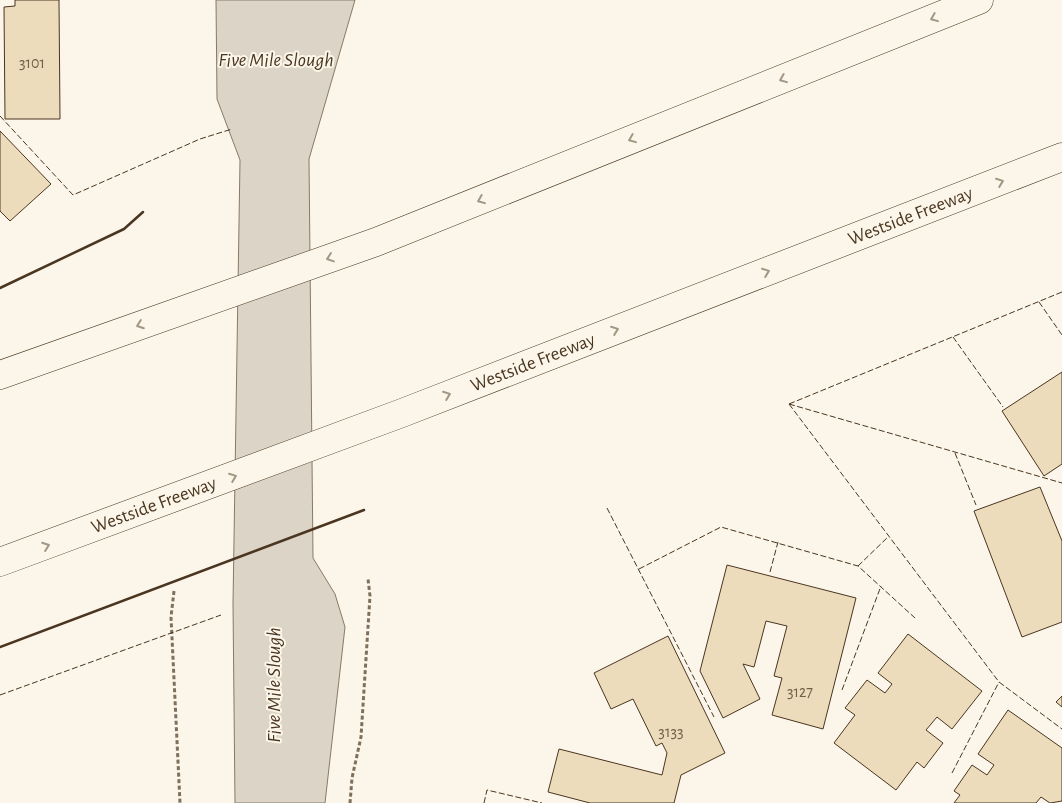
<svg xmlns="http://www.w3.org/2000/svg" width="1062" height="803" font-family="'Alegreya Sans',sans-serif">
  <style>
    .water { fill: #dcd4c6; stroke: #887966 }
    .building { fill: #ecdcbc; stroke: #4a3520 }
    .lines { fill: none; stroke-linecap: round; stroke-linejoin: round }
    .highway-casing { stroke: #4a3520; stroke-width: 29 }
    .path { stroke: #7f6f5c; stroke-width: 3; stroke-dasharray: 4 2.5; stroke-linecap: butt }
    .highway { stroke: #fbf6e9; stroke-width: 28 }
    .fence { stroke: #4a3520; stroke-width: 1; stroke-dasharray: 6 2.5; stroke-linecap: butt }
    .wall { stroke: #4a3520; stroke-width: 2.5 }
    .oneway { stroke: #a29684 }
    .labels { text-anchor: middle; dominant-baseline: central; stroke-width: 4; stroke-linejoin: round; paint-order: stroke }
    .number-label { font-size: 16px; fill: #725f47 }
    .street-label { font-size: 19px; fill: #4a3520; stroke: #fbf6e9 }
    .water-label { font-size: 20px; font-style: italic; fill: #4a3520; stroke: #fbf6e9 }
  </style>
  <rect width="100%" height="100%" fill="#fbf6e9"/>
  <path class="water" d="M 216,0 L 355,0 L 309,159 L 313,558 L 335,594 L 345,627 L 325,803 L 235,803 L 233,604 L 240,160 L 217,99 Z"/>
  <path class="building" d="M 15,0 L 59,0 L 60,119 L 5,119 L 4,7 L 15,6 Z
    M 0,131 L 51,184 L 10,221 L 0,211 Z
    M 1062,372 L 1062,464 L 1044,476 L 1002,411 Z
    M 1040,487 L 1062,541 L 1062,622 L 1022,637 L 974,511 Z
    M 727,565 L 856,598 L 823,729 L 772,715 L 782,678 L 774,676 L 787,626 L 766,621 L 754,667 L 743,664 L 760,699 L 723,718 L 700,671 Z
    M 908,634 L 982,691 L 952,729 L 937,717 L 926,730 L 943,743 L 924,768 L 917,762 L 896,790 L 834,743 L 855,715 L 845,708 L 867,680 L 885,693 L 892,684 L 878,673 Z
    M 668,636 L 725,753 L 681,775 L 674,803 L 590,803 L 548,792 L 559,749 L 662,775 L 667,753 L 662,743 L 656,746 L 633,699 L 611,709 L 594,673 Z
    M 1062,696 L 1062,707 L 1056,702 Z
    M 1008,710 L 1062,748 L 1062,801 L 1050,803 L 1041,797 L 1036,803 L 954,803 L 960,795 L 954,791 L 972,765 L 987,775 L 994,765 L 978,754 Z"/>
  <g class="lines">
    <defs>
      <g id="highway">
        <path d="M 0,375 L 376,242 L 979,0"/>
        <path id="s1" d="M 0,562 L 402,413 L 1062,157"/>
      </g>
    </defs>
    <use href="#highway" class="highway-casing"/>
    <path class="path" d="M 174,591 L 171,617 L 180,803
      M 350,803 L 352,778 L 361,737 L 370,596 L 368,579"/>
    <use href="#highway" class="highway"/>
    <path class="fence" d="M 0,116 L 73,195 L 200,139 L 232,129
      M 1039,302 L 1062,335
      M 953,337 L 1003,407
      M 789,404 L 999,682 L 1062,729
      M 789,404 L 1062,292
      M 789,404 L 1062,483
      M 955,453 L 976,505
      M 607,508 L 714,717
      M 858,566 L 888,537
      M 639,569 L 721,527 L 858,566 L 915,618
      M 770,572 L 778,542
      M 842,690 L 881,586
      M 0,695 L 221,615
      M 952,773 L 999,682
      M 484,803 L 487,790 L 542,803"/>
    <path class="wall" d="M 0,288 L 124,229 L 143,212
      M 0,647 L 364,510"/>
  </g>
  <defs><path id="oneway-chevron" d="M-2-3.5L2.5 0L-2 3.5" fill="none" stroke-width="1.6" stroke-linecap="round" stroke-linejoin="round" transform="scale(1.25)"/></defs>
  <g class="oneway">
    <use href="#oneway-chevron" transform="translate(934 18) rotate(158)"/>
    <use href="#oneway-chevron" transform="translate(783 79) rotate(158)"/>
    <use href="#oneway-chevron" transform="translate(632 139) rotate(158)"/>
    <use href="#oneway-chevron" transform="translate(1000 182) rotate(-21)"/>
    <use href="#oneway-chevron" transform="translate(481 200) rotate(158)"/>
    <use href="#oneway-chevron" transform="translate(330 258) rotate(161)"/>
    <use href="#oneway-chevron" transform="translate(766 272) rotate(-21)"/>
    <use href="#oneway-chevron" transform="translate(140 325) rotate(160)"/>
    <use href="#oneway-chevron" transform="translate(615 330) rotate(-21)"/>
    <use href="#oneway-chevron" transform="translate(447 395) rotate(-21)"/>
    <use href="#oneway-chevron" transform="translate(233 477) rotate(-21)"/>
    <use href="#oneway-chevron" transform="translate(46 546) rotate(-20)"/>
  </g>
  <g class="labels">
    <g class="number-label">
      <text x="32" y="63">3101</text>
      <text x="800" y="692">3127</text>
      <text x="671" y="732">3133</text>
    </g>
    <g class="street-label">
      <text stroke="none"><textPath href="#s1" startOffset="974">Westside Freeway</textPath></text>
      <text stroke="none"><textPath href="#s1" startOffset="569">Westside Freeway</textPath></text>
      <text stroke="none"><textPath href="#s1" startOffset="164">Westside Freeway</textPath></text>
    </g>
    <g class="water-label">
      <text x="276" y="60">Five Mile Slough</text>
      <text transform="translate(274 685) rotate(-90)">Five Mile Slough</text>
    </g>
  </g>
</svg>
